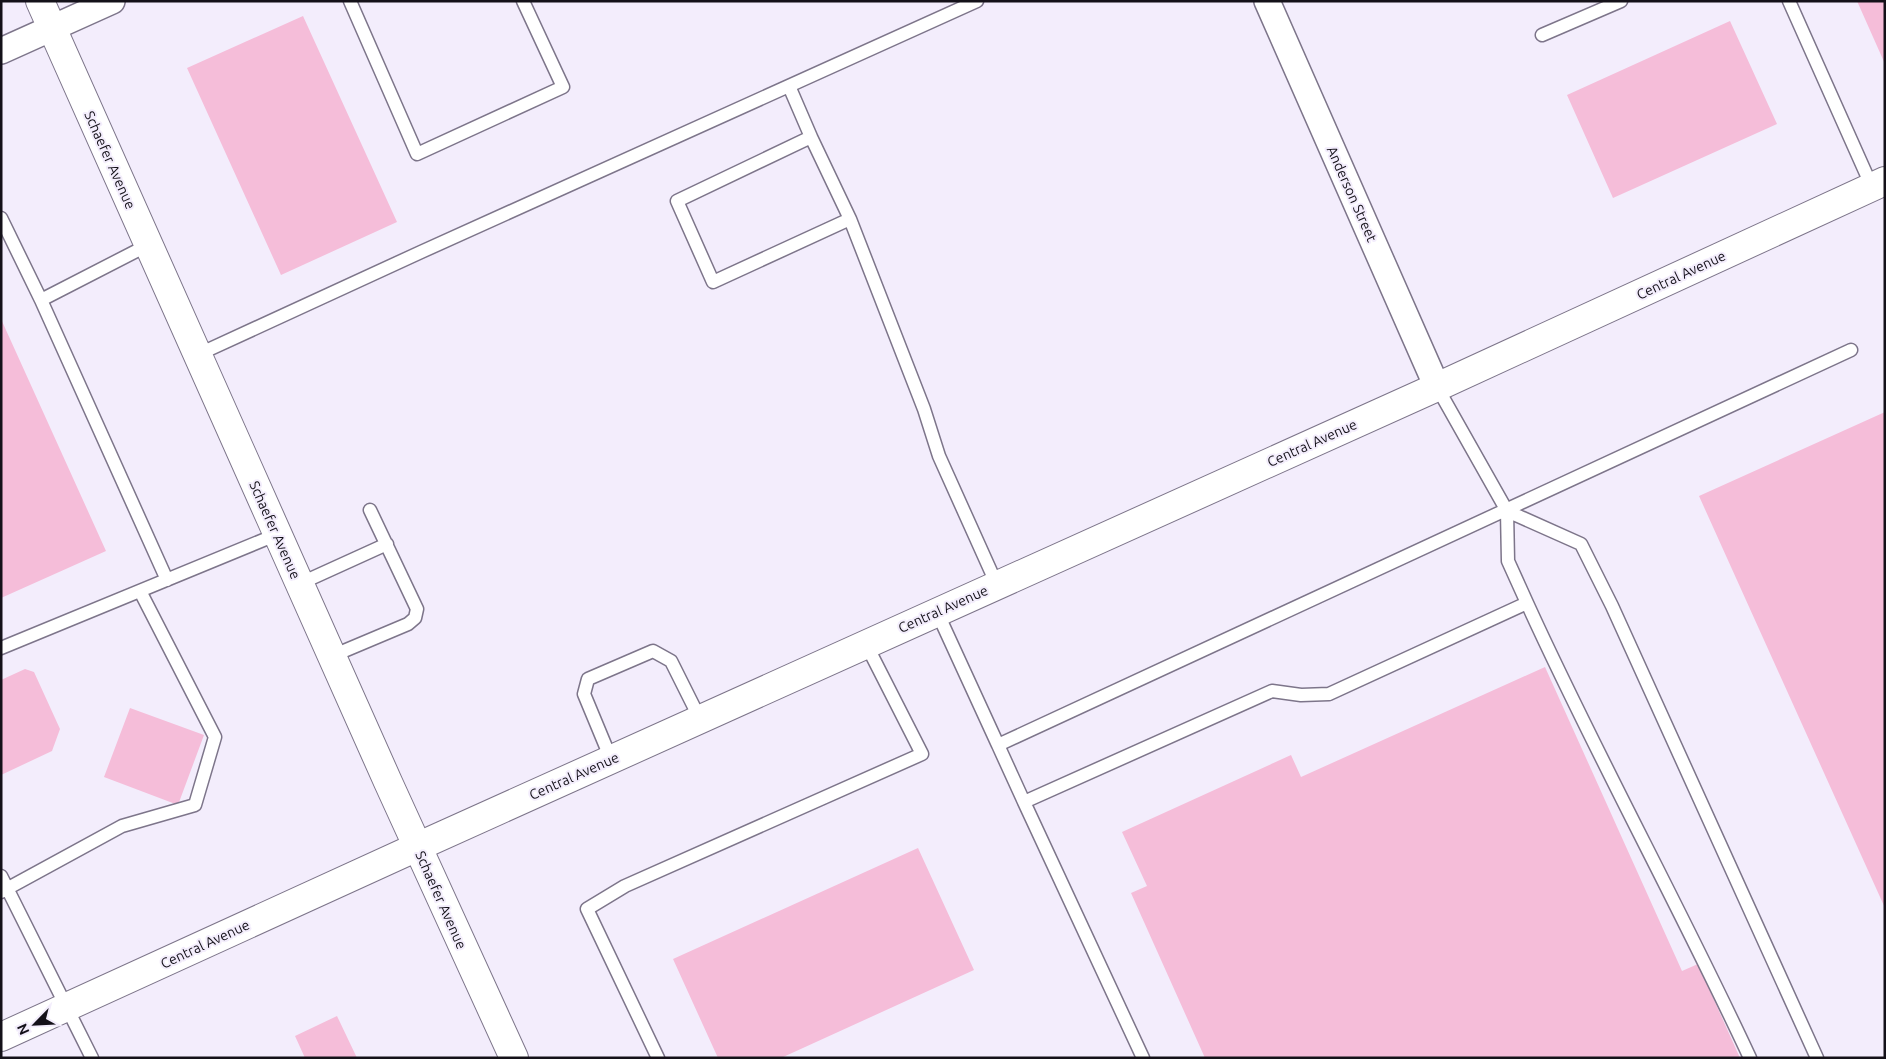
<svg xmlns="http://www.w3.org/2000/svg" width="1886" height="1059" font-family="Ubuntu,sans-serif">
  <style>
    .building { fill: #f5bdd9 }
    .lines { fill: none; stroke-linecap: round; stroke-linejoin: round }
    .lane-casing { stroke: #7d758a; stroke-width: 15 }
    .street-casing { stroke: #7d758a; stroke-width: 28 }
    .secondary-casing { stroke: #7d758a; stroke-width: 30 }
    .primary-casing { stroke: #7d758a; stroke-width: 30 }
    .lane { stroke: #fff; stroke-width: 12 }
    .street { stroke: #fff; stroke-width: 25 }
    .secondary { stroke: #fff; stroke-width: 28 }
    .primary { stroke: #fff; stroke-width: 28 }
    .labels { text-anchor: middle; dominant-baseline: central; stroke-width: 4; stroke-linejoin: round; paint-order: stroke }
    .street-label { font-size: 14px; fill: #141119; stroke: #f3edfc }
  </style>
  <rect width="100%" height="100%" fill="#f3edfc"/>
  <path class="building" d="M 1857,1 L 1885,1 L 1885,64 Z
    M 303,16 L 397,222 L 281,275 L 187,68 Z
    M 1730,21 L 1777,124 L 1613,198 L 1567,95 Z
    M 1,319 L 106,551 L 1,598 Z
    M 1885,412 L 1885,908 L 1699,496 Z
    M 1545,667 L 1682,971 L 1698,964 L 1740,1058 L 1205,1058 L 1131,893 L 1147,886 L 1122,832 L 1291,755 L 1301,777 Z
    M 25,669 L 34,672 L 60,729 L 52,751 L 1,775 L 1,680 Z
    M 130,708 L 204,735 L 178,805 L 104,777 Z
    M 918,848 L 974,970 L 781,1058 L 718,1058 L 673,959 Z
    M 337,1016 L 357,1058 L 305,1058 L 295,1036 Z"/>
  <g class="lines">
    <defs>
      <path id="lane" d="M 350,1 L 417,154 L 563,87 L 523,1
        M 1789,1 L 1872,187
        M 1542,35 L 1621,1
        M 789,86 L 811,137 L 677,201 L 713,282 L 850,219 L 924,409 L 939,456 L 997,585
        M 811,137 L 850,219
        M 1,218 L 41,300 L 148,245
        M 41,300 L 167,580
        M 197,355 L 421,252 L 977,1
        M 1507,511 L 1581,544 L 1612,606 L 1817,1058
        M 299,584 L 387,544
        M 1527,603 C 1597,757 1679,905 1750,1058
        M 937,612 L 998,745 L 1851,350
        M 1,648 L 278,534
        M 332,656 L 408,624 L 415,618 L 417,609 L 370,510
        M 998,745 L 1024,802 L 1272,691 L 1301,695 L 1329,694 L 1527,603 L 1508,561 L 1507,511 L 1437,387
        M 611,759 L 584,694 L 588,679 L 653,651 L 671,661 L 700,719
        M 1024,802 L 1143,1058
        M 1,876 L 92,1058
        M 1,892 L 122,826 L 195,805 L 215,737 L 140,591
        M 658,1058 L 587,909 L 625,886 L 922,754 L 866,644"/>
      <path id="street" d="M 1267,1 L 1437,387
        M 1,51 L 112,1"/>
      <path id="secondary" d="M 40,1 L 388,782 L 514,1058"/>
      <path id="primary" d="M 1,1037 L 417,847 L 1437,387 L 1885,181"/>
    </defs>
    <use href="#lane" class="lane-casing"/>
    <use href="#street" class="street-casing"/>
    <use href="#secondary" class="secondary-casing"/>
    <use href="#primary" class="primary-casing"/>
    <use href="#lane" class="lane"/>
    <use href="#street" class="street"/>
    <use href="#secondary" class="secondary"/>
    <use href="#primary" class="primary"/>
  </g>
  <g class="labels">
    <g class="street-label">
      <text transform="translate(110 160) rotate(66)">Schaefer Avenue</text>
      <text transform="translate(1352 194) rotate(66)">Anderson Street</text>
      <text transform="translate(1681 275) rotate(-25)">Central Avenue</text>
      <text transform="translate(1312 443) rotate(-24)">Central Avenue</text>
      <text transform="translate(275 530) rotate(66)">Schaefer Avenue</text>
      <text transform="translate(943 609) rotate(-24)">Central Avenue</text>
      <text transform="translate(574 776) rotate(-24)">Central Avenue</text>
      <text transform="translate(441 900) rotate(66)">Schaefer Avenue</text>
      <text transform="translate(205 944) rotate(-25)">Central Avenue</text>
    </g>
  </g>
  <rect width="1886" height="1059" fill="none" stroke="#141119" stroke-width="5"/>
  <g transform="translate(35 1024) rotate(246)" stroke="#f3edfc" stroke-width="4" paint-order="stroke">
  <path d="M0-4L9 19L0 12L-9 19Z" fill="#141119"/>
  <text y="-8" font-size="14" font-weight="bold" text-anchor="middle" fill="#141119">N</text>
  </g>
</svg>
